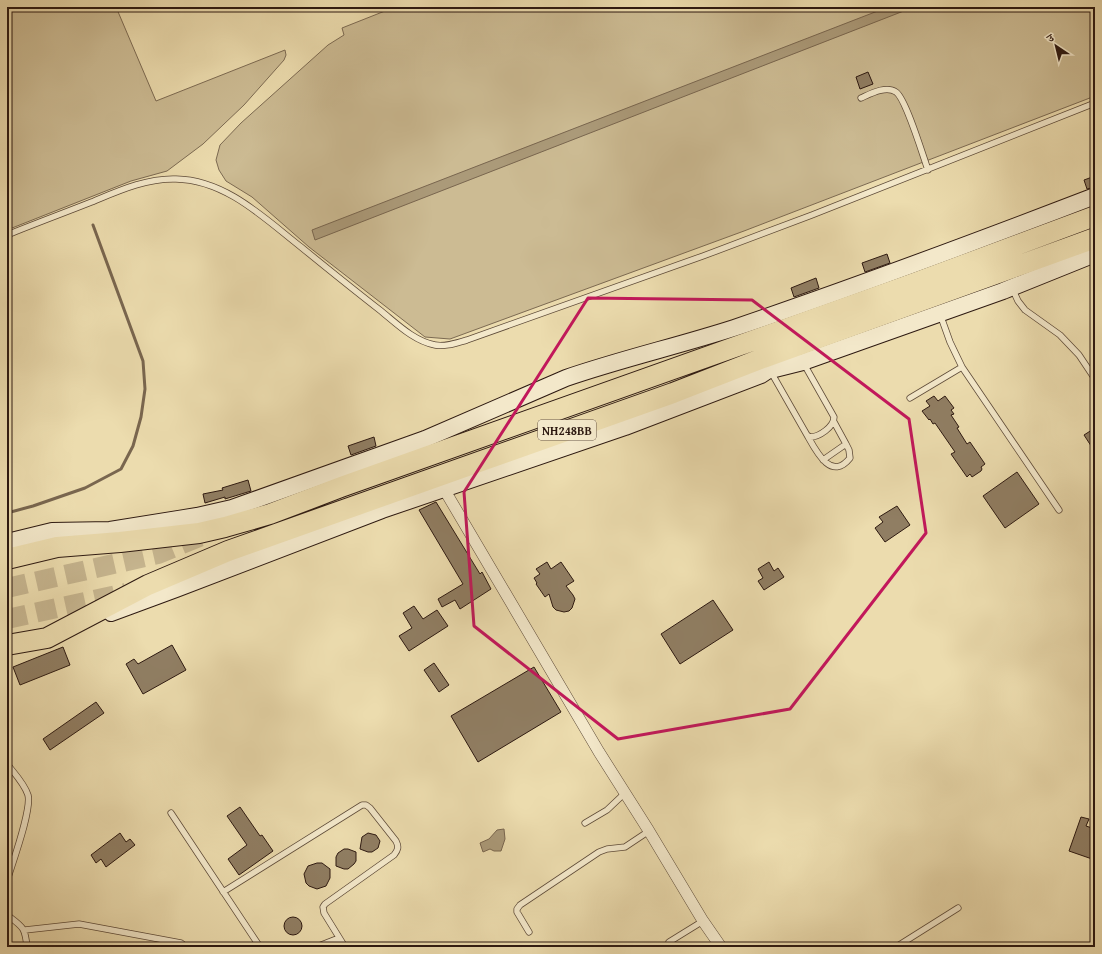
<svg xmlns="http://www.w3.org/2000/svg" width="1102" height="954" font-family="'Gentium Book Plus','Noto Serif Devanagari',serif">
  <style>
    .green { fill: #ccbb93; stroke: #7c6a52 }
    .water { fill: #ab9a79; stroke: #79664f }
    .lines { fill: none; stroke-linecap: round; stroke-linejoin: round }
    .stream { stroke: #79664f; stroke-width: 3 }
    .building { fill: #907e63; stroke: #2d1911 }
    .highway-tunnel { stroke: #c6b58f; stroke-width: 20; stroke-dasharray: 20 10; stroke-linecap: butt }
    .lane-casing { stroke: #5d4a38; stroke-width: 7 }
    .street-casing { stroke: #5d4a38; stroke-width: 12 }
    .secondary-casing { stroke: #2d1911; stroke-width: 18 }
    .highway-casing { stroke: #2d1911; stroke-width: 22 }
    .lane { stroke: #f3e8ca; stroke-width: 5.5 }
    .street { stroke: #f3e8ca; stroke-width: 11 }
    .secondary { stroke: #f3e8ca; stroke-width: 16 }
    .highway { stroke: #ecdcae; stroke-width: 20 }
    .marked { fill: none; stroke: #c2185b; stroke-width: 3; stroke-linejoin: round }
    .labels { text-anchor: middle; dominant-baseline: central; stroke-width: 3; stroke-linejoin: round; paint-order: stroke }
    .shield { fill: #f3e8ca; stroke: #685748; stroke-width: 1 }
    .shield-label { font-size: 12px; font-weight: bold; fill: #2d1911 }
  </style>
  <rect width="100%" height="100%" fill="#ecdcae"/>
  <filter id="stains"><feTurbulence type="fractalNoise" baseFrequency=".005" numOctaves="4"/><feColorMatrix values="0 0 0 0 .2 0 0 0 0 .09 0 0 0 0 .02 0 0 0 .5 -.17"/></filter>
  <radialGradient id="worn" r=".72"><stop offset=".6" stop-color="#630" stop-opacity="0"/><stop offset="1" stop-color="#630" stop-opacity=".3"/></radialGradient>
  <path class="green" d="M 7,7 L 116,7 L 156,101 L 285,50 L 286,55 L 284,60 L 244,105 L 203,144 L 167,171 L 131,181 L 7,230 Z
    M 395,7 L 1095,7 L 1095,96 L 744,231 L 450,339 L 425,337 L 309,247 L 252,197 L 226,181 L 219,170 L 216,160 L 220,145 L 241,123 L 328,45 L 344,35 L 342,28 Z"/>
  <path class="water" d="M 888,7 L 914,7 L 315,240 L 312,230 Z
    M 504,829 L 505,839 L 501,851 L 494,851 L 490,849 L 483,852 L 480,843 L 489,839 L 497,830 Z"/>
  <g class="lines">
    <path class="stream" d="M 7,513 L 33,506 L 85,488 L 121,469 L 133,446 L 141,417 L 145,389 L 143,361 L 93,225"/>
  </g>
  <path class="building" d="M 868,72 L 873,84 L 860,89 L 856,77 Z
    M 1095,176 L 1095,187 L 1087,189 L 1084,180 Z
    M 887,254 L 890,263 L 865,272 L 862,263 Z
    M 816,278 L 819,288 L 794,297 L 791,288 Z
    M 934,396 L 938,401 L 945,396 L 954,408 L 951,410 L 954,414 L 951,415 L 959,427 L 957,428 L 967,444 L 970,442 L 985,464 L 981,467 L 982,469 L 981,471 L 972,477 L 970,474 L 967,477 L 951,454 L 955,452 L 935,423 L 933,424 L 930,419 L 929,420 L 922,411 L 930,406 L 926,401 Z
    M 1095,428 L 1095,452 L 1084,435 Z
    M 374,437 L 376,446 L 351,455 L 348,446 Z
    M 1017,472 L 1039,504 L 1005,528 L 983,496 Z
    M 248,480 L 251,491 L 225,499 L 225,497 L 205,503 L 203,494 L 223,490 L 222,488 Z
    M 436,502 L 480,574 L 482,572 L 491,589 L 460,609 L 455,600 L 442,607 L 438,599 L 463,584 L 419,510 Z
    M 897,506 L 910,525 L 885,542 L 875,528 L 883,522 L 879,517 Z
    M 547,562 L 551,569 L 561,562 L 574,581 L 566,586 L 573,595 L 575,599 L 572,608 L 569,611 L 564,612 L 556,610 L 553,607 L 549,594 L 545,597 L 536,584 L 537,583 L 534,578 L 540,574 L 536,569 Z
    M 769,562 L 774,571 L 778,568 L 784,577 L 764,590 L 758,581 L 763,578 L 758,569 Z
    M 713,600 L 733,630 L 680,664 L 661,634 Z
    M 414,606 L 423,619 L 437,610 L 448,626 L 409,651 L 399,636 L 412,628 L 403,613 Z
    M 172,645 L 186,670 L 143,694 L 126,664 L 134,659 L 138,664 Z
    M 63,647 L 70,665 L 20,685 L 13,667 Z
    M 434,663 L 449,685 L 439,692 L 424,670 Z
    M 534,667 L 561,712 L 478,762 L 451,716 Z
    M 96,702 L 104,713 L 50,750 L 43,739 Z
    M 240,807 L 260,836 L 262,835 L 273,851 L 239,875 L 228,859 L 247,845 L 227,816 Z
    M 1081,817 L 1089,819 L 1086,826 L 1095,829 L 1095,860 L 1069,851 Z
    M 120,833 L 126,842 L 130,839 L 135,845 L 106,867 L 101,859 L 96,863 L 91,855 Z
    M 368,833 L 376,835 L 380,841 L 378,848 L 372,852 L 368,852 L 360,849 L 362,837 Z
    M 344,849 L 348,849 L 356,852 L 356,861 L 354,864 L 348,869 L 344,869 L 336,866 L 336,857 L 338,853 Z
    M 317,863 L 322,863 L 330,869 L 330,878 L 326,886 L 317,889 L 309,886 L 306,883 L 304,874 L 308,866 Z
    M284 926a9 9 0 1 1 18 0a9 9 0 1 1-18 0Z"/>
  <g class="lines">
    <path class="highway-tunnel" d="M 1045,223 L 1095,205
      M 705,347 L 767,324
      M 7,588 L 158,554 L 204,535
      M 7,619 L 126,593"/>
    <defs>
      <path id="lane" d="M 861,98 C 870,94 886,85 896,92 C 906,99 923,156 928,170
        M 7,235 C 34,224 61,214 89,203 C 116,192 145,178 176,179 C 226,180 264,218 301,247 C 328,269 354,290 381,311 C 397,324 414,341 435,345 C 446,347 456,343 467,340 L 703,256 L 812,215 L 1095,103
        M 1012,288 L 1018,301 L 1025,310 L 1060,335 L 1079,355 L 1095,379
        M 940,314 L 950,342 L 962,367 L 1059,510
        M 771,372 L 807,435 L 810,437 C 819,437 834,427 834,417 L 804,364
        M 910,398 L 962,367
        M 807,435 C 816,451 831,482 850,458 L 849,450 L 846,444 L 834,422
        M 823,460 L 846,444
        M 7,764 C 14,773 24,783 28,795 C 32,810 12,864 7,881
        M 171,813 L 260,947
        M 585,823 L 607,810 L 625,793
        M 223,892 L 362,805 L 366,805 L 370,808 L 396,841 C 399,847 398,850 394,855 L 325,904 L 323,907 L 324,913 L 345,947
        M 7,915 C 23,927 25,927 27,947
        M 25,930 L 79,924 L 181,943 L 186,947
        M 529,932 L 517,912 L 517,909 L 520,905 L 599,852 L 607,849 L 625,847 L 649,831
        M 669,942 L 703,921
        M 316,947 L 339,938
        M 896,947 L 958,908"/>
      <path id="street" d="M 441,484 L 599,752 L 649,831 L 703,921 L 721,947"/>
      <path id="secondary" d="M 767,371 L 803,362 L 1003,291 L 1095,254
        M 7,542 L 52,531 L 110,530 L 197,516 L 232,508 L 425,439 L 566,378 C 621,359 678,346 734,328 C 855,287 975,242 1095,196
        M 111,613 L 176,589 L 382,510 L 625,427 L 761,375 L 767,371 L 767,368 L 763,358"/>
      <path id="highway" d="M 7,559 L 57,547 L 120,542 L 199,533 L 225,527 L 270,514 L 341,487 L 912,284 L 1095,216
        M 7,645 L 47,638 L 148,585 L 228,551 L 673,393 L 763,358 L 1095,238"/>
    </defs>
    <use href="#lane" class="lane-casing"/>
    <use href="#street" class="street-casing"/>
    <use href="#secondary" class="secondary-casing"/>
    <use href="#highway" class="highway-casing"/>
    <use href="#lane" class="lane"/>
    <use href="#street" class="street"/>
    <use href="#secondary" class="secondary"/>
    <use href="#highway" class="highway"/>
  </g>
  <path class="marked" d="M 588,298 L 752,300 L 909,419 L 926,533 L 790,709 L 618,739 L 474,626 L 464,492 Z"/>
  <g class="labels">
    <rect class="shield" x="538" y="420" width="58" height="20" rx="3"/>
    <g class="shield-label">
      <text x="567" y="430">NH248BB</text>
    </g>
  </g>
  <rect width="1102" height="954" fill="none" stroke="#ecdcae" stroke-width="24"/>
  <rect x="8" y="8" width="1086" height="938" fill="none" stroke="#2d1911" stroke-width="2"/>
  <rect x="12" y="12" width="1078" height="930" fill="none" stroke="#2d1911"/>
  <g transform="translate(1056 46) rotate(325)" stroke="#f3e8ca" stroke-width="3" paint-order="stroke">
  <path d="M0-3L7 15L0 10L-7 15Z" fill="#2d1911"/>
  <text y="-6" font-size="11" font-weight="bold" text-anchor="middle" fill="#2d1911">उ</text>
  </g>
  <rect width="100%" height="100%" filter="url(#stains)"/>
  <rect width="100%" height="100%" fill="url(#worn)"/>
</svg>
